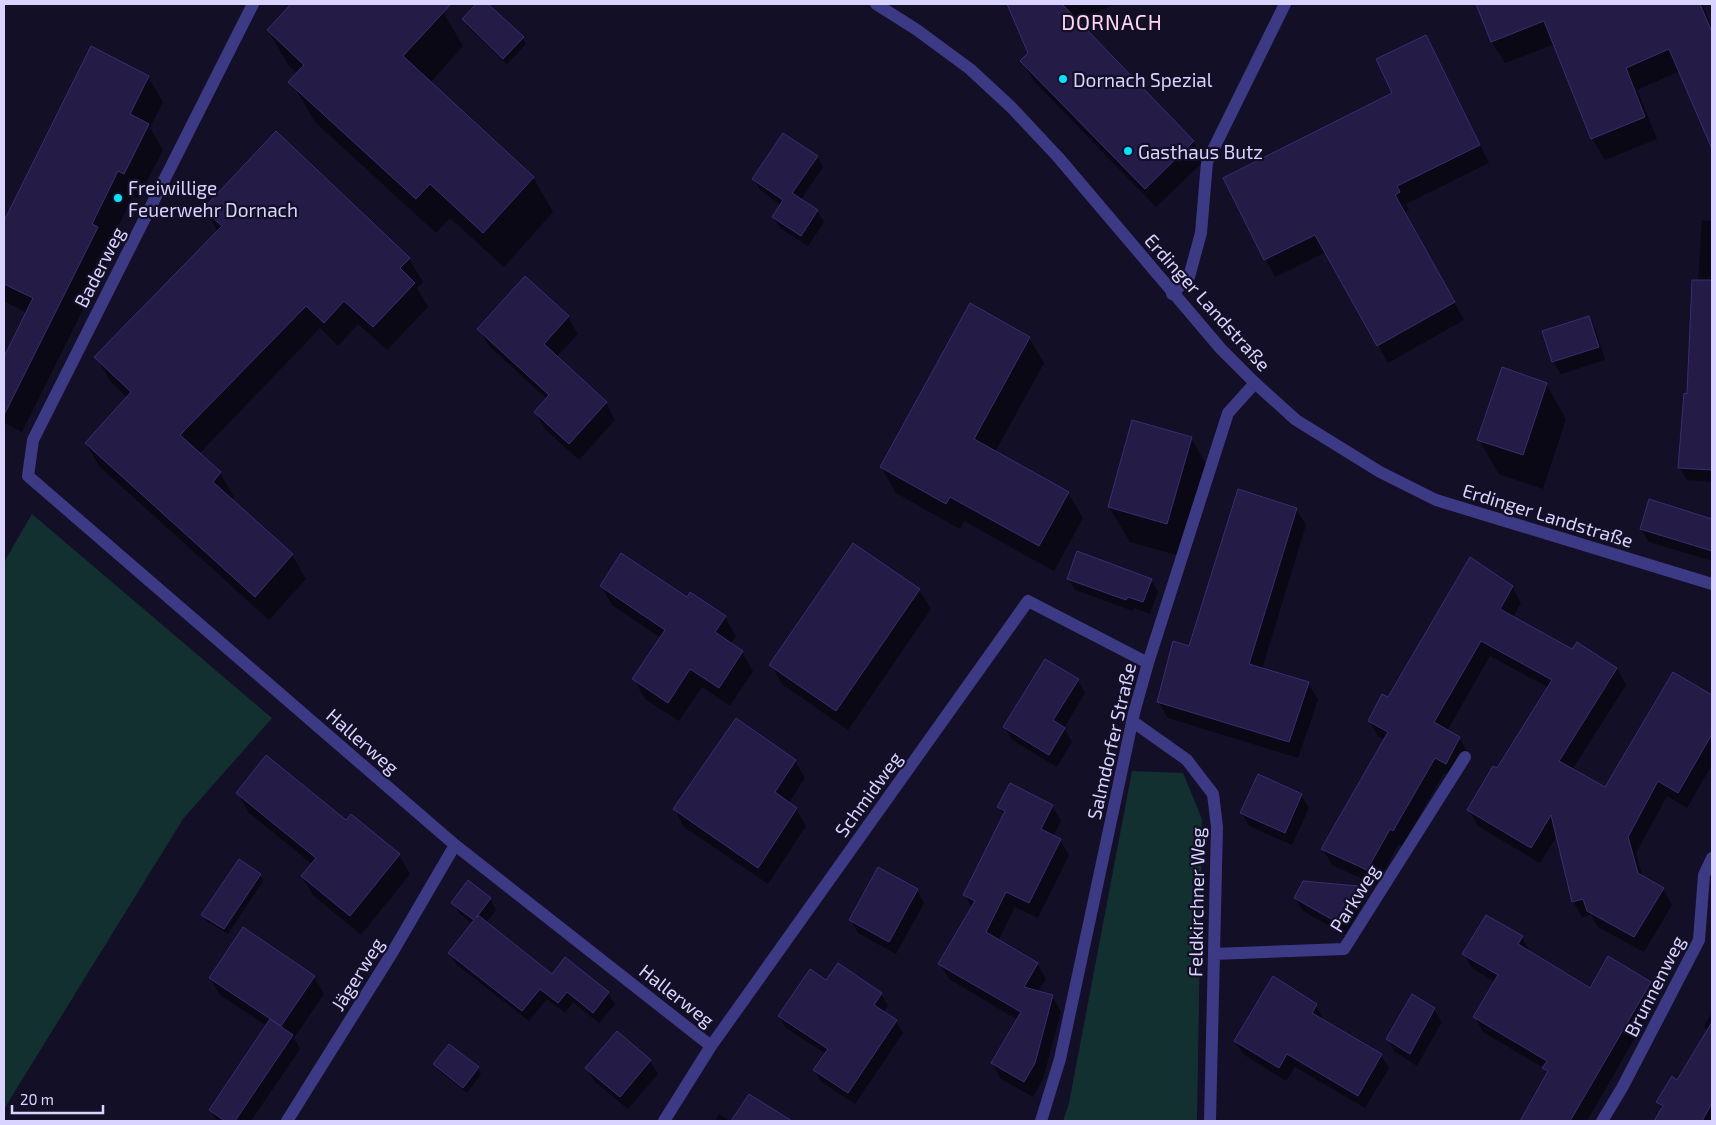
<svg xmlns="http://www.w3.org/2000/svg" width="1716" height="1125" font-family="'Exo 2',sans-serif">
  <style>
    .green { fill: #12302f }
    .shadow { fill: #0007; fill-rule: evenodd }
    .building { fill: #241b47; stroke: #3b2d73 }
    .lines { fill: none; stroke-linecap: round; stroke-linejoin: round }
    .minor { stroke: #3d3a85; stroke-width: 12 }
    .tertiary { stroke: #3d3a85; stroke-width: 12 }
    .poi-dot { fill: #00e5ff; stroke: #130f26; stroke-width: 2 }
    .labels { text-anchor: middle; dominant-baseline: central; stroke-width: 4.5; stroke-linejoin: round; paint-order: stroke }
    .poi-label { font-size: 19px; fill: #d9d4ff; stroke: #130f26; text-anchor: start }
    .street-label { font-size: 19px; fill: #d9d4ff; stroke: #130f26 }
    .quarter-label { font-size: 21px; letter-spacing: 1px; fill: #ffd6f0; stroke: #130f26 }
  </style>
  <rect width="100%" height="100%" fill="#130f26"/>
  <path class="green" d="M 32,514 L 272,718 L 183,819 L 4,1109 L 4,562 Z
    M 1132,771 L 1183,773 L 1202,819 L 1197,1121 L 1063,1121 L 1069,1103 Z"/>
  <path class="shadow" d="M 292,4 L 374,4 L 379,9 L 383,4 L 434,4 L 443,12 L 463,46 L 430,83 L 533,177 L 553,212 L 504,267 L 450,218 L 436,233 L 315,122 L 294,86 L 298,74 L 288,65 L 268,30 Z
    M 478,4 L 487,4 L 523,38 L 526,44 L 507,64 L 467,26 L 463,19 Z
    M 1009,4 L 1116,4 L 1077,20 L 1193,141 L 1204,161 L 1156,207 L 1033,80 L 1022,61 L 1030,53 Z
    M 1477,4 L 1702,4 L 1712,27 L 1712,139 L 1700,119 L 1680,71 L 1637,90 L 1657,139 L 1605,160 L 1592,138 L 1555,44 L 1505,63 L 1492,42 Z
    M 1426,36 L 1489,163 L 1406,204 L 1409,210 L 1404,213 L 1464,320 L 1388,363 L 1326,252 L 1275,277 L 1225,179 L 1394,94 Z
    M 92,48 L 148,77 L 163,102 L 150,128 L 163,150 L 138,198 L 133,196 L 108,247 L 111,253 L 22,432 L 4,423 L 4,360 L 27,313 L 4,301 L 4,224 Z
    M 817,156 L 823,167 L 801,200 L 817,211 L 824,222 L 808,246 L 780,228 L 773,217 L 781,205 L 760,190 L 754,179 Z
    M 205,209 L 409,259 L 423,282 L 417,288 L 428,307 L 387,350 L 358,324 L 338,346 L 320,328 L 199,454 L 220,473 L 234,497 L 231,500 L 292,555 L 306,579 L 269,620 L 100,467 L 86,444 L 127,398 L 110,381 L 96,357 L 218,232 Z
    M 1702,220 L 1712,221 L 1712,482 L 1687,480 L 1679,467 L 1696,314 Z
    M 568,317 L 578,334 L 556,357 L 606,403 L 615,420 L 579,460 L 545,429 L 535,412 L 547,399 L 489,346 L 479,329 Z
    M 1588,317 L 1596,330 L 1605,360 L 1561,374 L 1553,361 Z
    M 1029,338 L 1044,363 L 995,452 L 1068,493 L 1083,518 L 1054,571 L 964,521 L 960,529 L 896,493 L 881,467 Z
    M 1546,384 L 1566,419 L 1543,489 L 1499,474 L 1479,440 Z
    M 1191,438 L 1211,473 L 1187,558 L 1130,542 L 1109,507 Z
    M 1650,501 L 1712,520 L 1712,561 L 1649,542 L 1641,529 Z
    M 1296,509 L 1306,525 L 1262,669 L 1308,683 L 1318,700 L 1298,758 L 1168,718 L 1158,702 L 1190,648 Z
    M 853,545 L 919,590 L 931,609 L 848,730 L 782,684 L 771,665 Z
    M 1068,578 L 1151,580 L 1158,592 L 1150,614 L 1134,608 L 1133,611 L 1075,590 Z
    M 601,586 L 687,599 L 725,617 L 736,636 L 730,644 L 742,652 L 753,671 L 730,706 L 702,687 L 679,721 L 645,699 L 634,679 L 661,638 L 612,605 Z
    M 1512,587 L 1521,603 L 1513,617 L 1572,651 L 1617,669 L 1626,685 L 1572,770 L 1606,789 L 1673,674 L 1712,697 L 1712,765 L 1687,808 L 1667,796 L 1636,853 L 1643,878 L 1663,889 L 1672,905 L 1644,952 L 1598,927 L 1591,915 L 1582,917 L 1573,901 L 1557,836 L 1540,863 L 1478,826 L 1469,810 L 1497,770 L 1549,688 L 1490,656 L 1447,731 L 1459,738 L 1469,754 L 1455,779 L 1444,773 L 1402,846 L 1399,844 L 1376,885 L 1332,865 L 1323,849 L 1385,740 L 1378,736 L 1369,721 L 1389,699 Z
    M 1078,680 L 1085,693 L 1064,728 L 1072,742 L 1057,767 L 1012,740 L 1005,727 Z
    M 736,720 L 795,761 L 805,778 L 788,804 L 796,809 L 806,826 L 768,884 L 684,827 L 675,810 Z
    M 238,793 L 347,822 L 399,855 L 410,874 L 361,935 L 314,896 L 302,877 L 312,864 L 249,813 Z
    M 1301,795 L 1309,808 L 1292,845 L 1249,826 L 1242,813 Z
    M 1052,805 L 1061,821 L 1053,837 L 1060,840 L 1069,855 L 1038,918 L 1015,907 L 998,941 L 1037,963 L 1046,979 L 1038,992 L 1052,996 L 1061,1012 L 1043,1079 L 1033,1097 L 1001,1079 L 992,1063 L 1018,1020 L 949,979 L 940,964 L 972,908 L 965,895 L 1004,816 L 999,807 Z
    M 260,875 L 263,881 L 228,934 L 206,921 L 203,915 Z
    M 469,882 L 490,899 L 496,910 L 486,923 L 552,976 L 565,959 L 608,993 L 615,1004 L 599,1023 L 573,1002 L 565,1013 L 547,999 L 529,1021 L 456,964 L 450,953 L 473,924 L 459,913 L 453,903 Z
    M 1304,882 L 1357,887 L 1365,900 L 1345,935 L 1303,911 L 1295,898 ZM 1305,902 L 1343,924 L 1342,927 L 1305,905 Z
    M 917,890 L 924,903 L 896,954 L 858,933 L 851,920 Z
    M 1522,937 L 1530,952 L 1590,990 L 1650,983 L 1658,998 L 1587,1121 L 1522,1121 L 1548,1075 L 1544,1068 L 1483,1032 L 1475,1017 L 1495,982 L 1472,968 L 1464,954 Z
    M 314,977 L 324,994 L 294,1038 L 300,1049 L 251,1121 L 217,1121 L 210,1110 L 267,1026 L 220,995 L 210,978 Z
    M 827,982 L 881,994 L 888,1006 L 883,1013 L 896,1021 L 903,1033 L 855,1104 L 821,1082 L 815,1070 L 826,1054 L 786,1028 L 779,1016 Z
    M 1413,996 L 1434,1009 L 1442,1022 L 1417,1066 L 1395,1052 L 1388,1039 Z
    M 1316,1005 L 1323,1018 L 1322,1020 L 1381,1055 L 1389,1068 L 1365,1108 L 1295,1067 L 1286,1081 L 1243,1054 L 1235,1041 Z
    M 1712,1012 L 1712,1121 L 1656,1121 L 1662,1110 L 1658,1102 L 1678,1082 L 1708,1032 L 1704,1026 Z
    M 617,1032 L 650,1061 L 658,1074 L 628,1109 L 594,1081 L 587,1068 Z
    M 434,1064 L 478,1068 L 481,1074 L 467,1093 L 438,1070 Z
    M 749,1095 L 784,1118 L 786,1121 L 732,1121 Z
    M 719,1114 L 730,1121 L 715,1121 Z"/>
  <path class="building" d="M 291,4 L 451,4 L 403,56 L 534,177 L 483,233 L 430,184 L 416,199 L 288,82 L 304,65 L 267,30 Z
    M 476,4 L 488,4 L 524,37 L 503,59 L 462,19 Z
    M 1007,4 L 1062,4 L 1194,141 L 1145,189 L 1020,61 L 1028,53 Z
    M 1476,4 L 1700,4 L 1712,32 L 1712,149 L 1669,49 L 1626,68 L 1645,117 L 1591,139 L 1544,21 L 1491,42 Z
    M 1426,35 L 1480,145 L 1397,186 L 1400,192 L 1395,195 L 1455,302 L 1377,346 L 1315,235 L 1264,260 L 1223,178 L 1392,93 L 1376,59 Z
    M 91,46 L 149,76 L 130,114 L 149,124 L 124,174 L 118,171 L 92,224 L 98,227 L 4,415 L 4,357 L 33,298 L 4,284 L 4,221 Z
    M 276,131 L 410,258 L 400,268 L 415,283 L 373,327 L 344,301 L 324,323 L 306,306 L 180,435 L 221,472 L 213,482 L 293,554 L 255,597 L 85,443 L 131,392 L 94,357 L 222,226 L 203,209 Z
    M 783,133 L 818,156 L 792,193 L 818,210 L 801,236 L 772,217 L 783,200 L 752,179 Z
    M 525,276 L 569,316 L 544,344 L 607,402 L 569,444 L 534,412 L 549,395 L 477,329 Z
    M 1692,280 L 1712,280 L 1712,470 L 1678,468 L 1684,393 L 1687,394 Z
    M 970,303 L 1030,337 L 974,439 L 1069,492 L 1039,546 L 950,497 L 946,504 L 880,467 Z
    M 1589,316 L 1599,347 L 1552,362 L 1542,331 Z
    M 1502,367 L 1547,383 L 1523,455 L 1477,440 Z
    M 1132,420 L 1192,437 L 1167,524 L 1108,507 Z
    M 1238,489 L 1297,508 L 1249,664 L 1309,682 L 1289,742 L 1157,702 L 1173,641 L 1189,646 Z
    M 1649,499 L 1712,519 L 1712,551 L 1640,529 Z
    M 853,543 L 920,589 L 836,711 L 769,665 Z
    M 1077,551 L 1152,579 L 1143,602 L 1128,597 L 1126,600 L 1067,579 Z
    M 621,553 L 687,597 L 690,592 L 726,616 L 715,632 L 743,651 L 719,688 L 690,669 L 668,703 L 632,679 L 665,630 L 600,586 Z
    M 1470,557 L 1513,586 L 1500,609 L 1572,649 L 1577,642 L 1617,668 L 1559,761 L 1605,787 L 1673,672 L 1712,695 L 1712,734 L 1678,793 L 1658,781 L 1628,837 L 1638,873 L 1664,888 L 1634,937 L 1587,911 L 1583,899 L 1572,902 L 1551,815 L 1531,848 L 1467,810 L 1493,766 L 1497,768 L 1552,680 L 1481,641 L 1434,722 L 1460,737 L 1446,764 L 1435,758 L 1393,831 L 1390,829 L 1367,870 L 1321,849 L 1388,732 L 1368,721 L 1382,694 L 1388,697 Z
    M 1045,659 L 1079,679 L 1053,720 L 1065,728 L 1049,755 L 1003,727 Z
    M 736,718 L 796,760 L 775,792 L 797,808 L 758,868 L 673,809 Z
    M 266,755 L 346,820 L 351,814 L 400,854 L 350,916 L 301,876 L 316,858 L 236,793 Z
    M 1258,774 L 1302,794 L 1285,833 L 1240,813 Z
    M 1010,783 L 1053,805 L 1041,829 L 1061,839 L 1029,903 L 1006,892 L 986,932 L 1038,963 L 1024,987 L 1053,995 L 1035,1063 L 1024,1082 L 991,1063 L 1021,1012 L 938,964 L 975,901 L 963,895 L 1005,811 L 997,807 Z
    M 239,859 L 261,874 L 224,929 L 201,915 Z
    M 878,867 L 918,889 L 889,942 L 849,920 Z
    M 468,880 L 491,898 L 476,918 L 478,915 L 552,974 L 565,957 L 609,992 L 593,1013 L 567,992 L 558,1003 L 540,989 L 522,1011 L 448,953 L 474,920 L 451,903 Z
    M 1303,881 L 1358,886 L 1337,922 L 1294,898 Z
    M 1486,915 L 1523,936 L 1518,944 L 1590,988 L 1608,956 L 1651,982 L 1570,1121 L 1520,1121 L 1548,1071 L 1542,1068 L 1547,1061 L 1473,1017 L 1498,975 L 1462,954 Z
    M 243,927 L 315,976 L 281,1026 L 209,978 Z
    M 838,963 L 882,993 L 874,1005 L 897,1020 L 848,1093 L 813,1070 L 828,1049 L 778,1016 L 810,969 L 826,980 Z
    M 1273,976 L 1317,1004 L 1312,1013 L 1382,1054 L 1358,1096 L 1287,1054 L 1279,1068 L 1234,1041 Z
    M 1412,994 L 1435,1008 L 1410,1054 L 1386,1039 Z
    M 270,1019 L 293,1035 L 235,1121 L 225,1121 L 209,1110 Z
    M 1712,1022 L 1712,1103 L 1702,1121 L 1654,1121 L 1663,1106 L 1656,1102 L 1672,1076 L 1677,1080 Z
    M 617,1031 L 651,1060 L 620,1097 L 585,1068 Z
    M 449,1044 L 479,1067 L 463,1088 L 433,1064 Z
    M 749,1094 L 792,1121 L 731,1121 Z"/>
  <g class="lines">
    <path class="minor" d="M 253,4 L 33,440 L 28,476 L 455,845 L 711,1046
      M 1172,294 L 1189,277 L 1201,233 L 1207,162 L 1285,4
      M 1132,721 L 1187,760 L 1213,794 L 1217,827 L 1210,1121
      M 1214,954 L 1344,949 L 1465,757
      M 287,1121 L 392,953 L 455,845
      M 664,1121 L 711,1046 L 1028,601 L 1148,663
      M 1041,1121 L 1060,1059 L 1134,713 L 1148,663 L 1228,413 L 1255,383
      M 1602,1121 L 1622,1088 L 1699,940 L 1704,875 L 1712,858"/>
    <path class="tertiary" d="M 876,4 L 917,30 L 970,69 L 1011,107 L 1058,157 L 1221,349 L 1255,383 L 1296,420 L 1380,472 L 1436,500 L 1712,584"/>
  </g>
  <g class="poi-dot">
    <circle cx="1063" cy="79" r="5"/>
    <circle cx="1128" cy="151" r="5"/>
    <circle cx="118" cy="198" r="5"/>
  </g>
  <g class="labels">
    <g class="poi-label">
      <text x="1073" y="79">Dornach Spezial</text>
      <text x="1138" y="151">Gasthaus Butz</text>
      <text x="128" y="187">Freiwillige<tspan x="128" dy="22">Feuerwehr Dornach</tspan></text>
    </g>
    <g class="street-label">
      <text transform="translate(99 267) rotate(-63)">Baderweg</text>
      <text transform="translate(1208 302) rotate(48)">Erdinger Landstraße</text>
      <text transform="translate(1548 515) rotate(17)">Erdinger Landstraße</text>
      <text transform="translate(363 741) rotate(41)">Hallerweg</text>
      <text transform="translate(1111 741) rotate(-77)">Salmdorfer Straße</text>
      <text transform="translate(868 794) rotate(-54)">Schmidweg</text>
      <text transform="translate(1354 898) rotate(-58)">Parkweg</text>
      <text transform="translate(1196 902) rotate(-89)">Feldkirchner Weg</text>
      <text transform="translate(357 974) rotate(-58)">Jägerweg</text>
      <text transform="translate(1654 986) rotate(-63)">Brunnenweg</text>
      <text transform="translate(677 995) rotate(38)">Hallerweg</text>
    </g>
    <g class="quarter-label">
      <text x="1112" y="21">DORNACH</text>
    </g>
  </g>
  <rect width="1716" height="1125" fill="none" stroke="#d9d4ff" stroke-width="10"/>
  <path d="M12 1105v8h91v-8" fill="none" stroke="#d9d4ff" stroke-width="2.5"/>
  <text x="20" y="1105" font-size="15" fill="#d9d4ff" stroke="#130f26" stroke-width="4" paint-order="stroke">20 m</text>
</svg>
